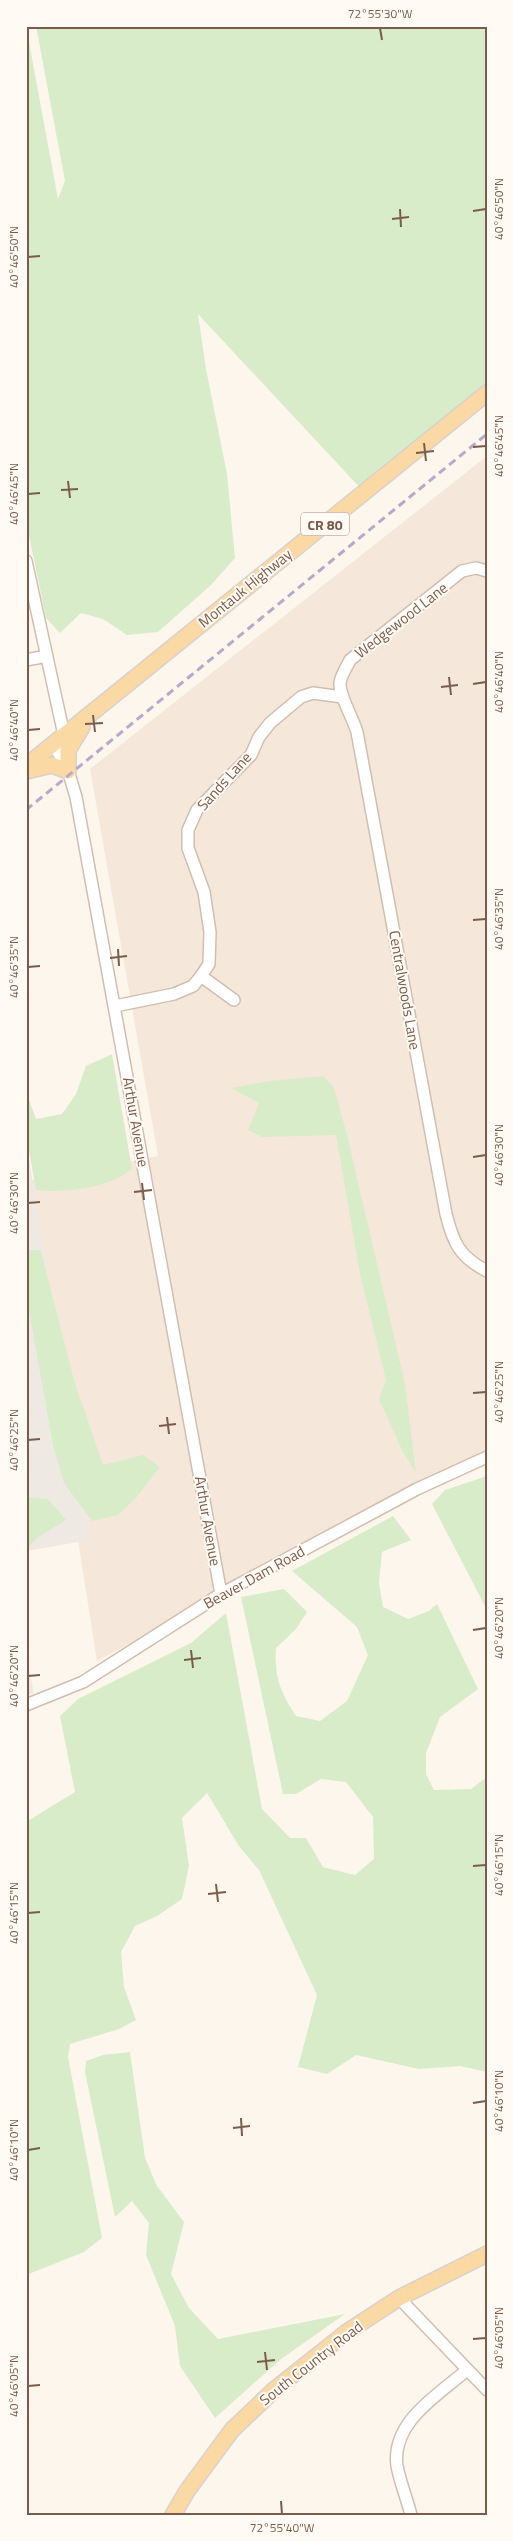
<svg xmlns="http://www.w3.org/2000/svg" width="513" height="2541" font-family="'Titillium Web',sans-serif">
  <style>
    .residential { fill: #f5e8da }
    .industrial { fill: #efe9e4 }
    .green { fill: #d8ecc9 }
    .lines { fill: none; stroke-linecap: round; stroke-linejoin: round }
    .minor-casing { stroke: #d1beb0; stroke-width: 14 }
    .major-casing { stroke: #dad1cd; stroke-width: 18 }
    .minor { stroke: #fff; stroke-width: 11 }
    .major { stroke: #fbd9a5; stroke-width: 15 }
    .rail { stroke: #b9a8c9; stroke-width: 3; stroke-dasharray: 8 5; stroke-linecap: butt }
    .ticks { fill: none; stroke: #7a5c4d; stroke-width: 2 }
    .labels { text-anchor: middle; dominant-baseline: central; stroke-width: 4; stroke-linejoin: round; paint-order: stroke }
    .shield { fill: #fffaf3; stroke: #a28b7f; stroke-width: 1 }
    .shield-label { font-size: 14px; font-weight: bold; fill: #7a5c4d }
    .street-label { font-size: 15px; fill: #7a5c4d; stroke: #fffaf3 }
    .neatline { fill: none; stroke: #7a5c4d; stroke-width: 2 }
    .ticks-label { font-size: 12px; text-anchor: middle; fill: #7a5c4d }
  </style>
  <rect width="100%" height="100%" fill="#fdf6ec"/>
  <path class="residential" d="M 487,456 L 487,1457 L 97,1661 L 26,1211 L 26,1181 L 158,1156 L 90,769 Z"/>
  <path class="industrial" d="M 26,1141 L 91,1540 L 26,1551 Z
    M 26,1655 L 34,1693 L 26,1696 Z"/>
  <path class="green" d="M 26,26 L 58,199 L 65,181 L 36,26 L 487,26 L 487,393 L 364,492 L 198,314 L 206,369 L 227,474 L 235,558 L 211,585 L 158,632 L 127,635 L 103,619 L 81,613 L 60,633 L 46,618 L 26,521 L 26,237 L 30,234 L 26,234 Z
    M 112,1054 L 132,1169 C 107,1189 67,1193 36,1190 L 26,1134 L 26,1092 L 36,1119 L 62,1114 L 76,1094 L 86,1066 Z
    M 323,1076 L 334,1087 L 347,1135 L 405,1384 L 416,1473 L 403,1452 L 379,1399 L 386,1380 L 360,1274 L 336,1135 L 262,1137 L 248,1130 L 259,1103 L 231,1088 L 269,1081 Z
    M 26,1250 L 40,1250 L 43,1259 L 74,1380 L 103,1465 L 143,1455 L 160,1467 L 136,1498 L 118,1515 L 92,1521 L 64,1483 L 53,1445 L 26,1294 Z
    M 487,1476 L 487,1610 L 432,1504 L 445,1490 Z
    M 30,1497 L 48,1499 L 66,1520 L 38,1537 L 26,1550 L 26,1499 Z
    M 393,1516 L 411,1540 L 382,1552 L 379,1583 L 383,1607 L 408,1619 L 429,1611 L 437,1604 L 478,1689 L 440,1717 L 426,1753 L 426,1774 L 434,1790 L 471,1789 L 487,1777 L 487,2072 L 460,2066 L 419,2069 L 356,2055 L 327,2074 L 298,2067 L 317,1995 L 259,1870 L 239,1846 L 207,1793 L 182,1818 L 189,1866 L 182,1899 L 157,1916 L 135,1926 L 121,1952 L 124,1987 L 136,2020 L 119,2029 L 70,2044 L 68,2057 L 102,2238 L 84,2252 L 26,2275 L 26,1822 L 75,1792 L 60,1716 L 78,1699 L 191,1643 L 226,1613 L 262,1809 L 290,1838 L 306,1838 L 323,1867 L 355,1875 L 374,1859 L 373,1817 L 346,1782 L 321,1779 L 296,1794 L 283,1794 L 241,1597 L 284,1589 L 307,1612 L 296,1629 L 276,1648 C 274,1676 280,1692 296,1716 L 320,1721 L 347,1701 L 368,1655 L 357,1627 L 292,1571 Z
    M 130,2052 L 145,2158 L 157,2186 L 184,2222 L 171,2274 L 189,2308 L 218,2339 L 345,2314 L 281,2359 L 215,2418 L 180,2366 L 175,2326 L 146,2255 L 149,2223 L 132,2201 L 115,2217 L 85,2072 L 86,2061 L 103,2055 Z"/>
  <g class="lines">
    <defs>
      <path id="minor" d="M 26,561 L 64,735
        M 487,571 L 476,568 L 462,571 L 350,660 C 347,667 341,675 340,683 C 339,695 353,718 357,732 L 446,1214 C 453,1242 459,1257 487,1271
        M 26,660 L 47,656
        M 53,744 L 67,767 L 76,797 L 221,1594
        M 201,976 L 234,1000
        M 115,1006 L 174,994 L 193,986 L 201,976 L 209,964 L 210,932 L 204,892 L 188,848 L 188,830 L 197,810 L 251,755 L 259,737 L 270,723 L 301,697 L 313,693 L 342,697
        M 26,1705 L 83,1682 L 221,1594 L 417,1489 L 487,1457
        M 399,2298 L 487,2390
        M 411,2515 C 407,2499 400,2482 397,2466 C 391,2422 438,2395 467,2370"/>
      <path id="major" d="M 26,766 L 487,393
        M 26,771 L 52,765 L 68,771
        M 68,771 L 68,750 L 82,727
        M 173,2515 L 187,2491 L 232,2430 L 274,2390 L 347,2332 L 399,2298 L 487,2254"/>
    </defs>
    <use href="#minor" class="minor-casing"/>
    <use href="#major" class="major-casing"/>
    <use href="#minor" class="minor"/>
    <use href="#major" class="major"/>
    <path class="rail" d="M 26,810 L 487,434"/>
  </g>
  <path class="ticks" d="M 380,28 L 382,40M 400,209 L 401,227M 473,211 L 486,209M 392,219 L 409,217M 28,257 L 40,256M 424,443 L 426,461M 473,447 L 486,446M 416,453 L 434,451M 68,481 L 70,498M 61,490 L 78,489M 28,494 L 40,493M 449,677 L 451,695M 473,684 L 486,682M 441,687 L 458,685M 93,715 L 95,732M 85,724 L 103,723M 28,730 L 40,729M 473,920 L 486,919M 118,949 L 119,966M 110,958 L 127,956M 28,967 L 40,966M 473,1157 L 486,1155M 142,1183 L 144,1200M 134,1192 L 152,1190M 28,1203 L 40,1202M 473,1393 L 486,1392M 167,1417 L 169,1434M 159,1426 L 176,1424M 28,1440 L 40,1439M 473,1630 L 486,1628M 191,1650 L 193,1668M 184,1660 L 201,1658M 28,1676 L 40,1675M 473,1866 L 486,1865M 216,1884 L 218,1902M 208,1894 L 226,1892M 28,1913 L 40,1912M 473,2103 L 486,2101M 241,2118 L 242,2136M 233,2128 L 250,2126M 28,2150 L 40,2148M 473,2339 L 486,2338M 265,2352 L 267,2370M 257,2362 L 275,2360M 28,2386 L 40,2385M 281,2501 L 282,2514"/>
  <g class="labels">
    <rect class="shield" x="301" y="512.5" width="48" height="23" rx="4"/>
    <g class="shield-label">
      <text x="325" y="524">CR 80</text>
    </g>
    <g class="street-label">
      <text transform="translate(245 588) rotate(-39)">Montauk Highway</text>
      <text transform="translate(401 620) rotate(-38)">Wedgewood Lane</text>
      <text transform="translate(224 781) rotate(-48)">Sands Lane</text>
      <text transform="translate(405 990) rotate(80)">Centralwoods Lane</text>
      <text transform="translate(136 1122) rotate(80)">Arthur Avenue</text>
      <text transform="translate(208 1521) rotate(80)">Arthur Avenue</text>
      <text transform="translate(254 1577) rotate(-29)">Beaver Dam Road</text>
      <text transform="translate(311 2363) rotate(-38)">South Country Road</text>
    </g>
  </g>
  <rect width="513" height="2541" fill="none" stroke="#fffaf3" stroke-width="55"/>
  <rect x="28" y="28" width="458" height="2486" class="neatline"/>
  <g class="ticks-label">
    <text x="380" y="18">72°55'30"W</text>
    <text transform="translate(499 209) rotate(-90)" y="4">40°46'50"N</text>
    <text transform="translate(14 257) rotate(-90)" y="4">40°46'50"N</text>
    <text transform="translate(499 446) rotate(-90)" y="4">40°46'45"N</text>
    <text transform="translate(14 494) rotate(-90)" y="4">40°46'45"N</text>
    <text transform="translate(499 682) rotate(-90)" y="4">40°46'40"N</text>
    <text transform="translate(14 730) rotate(-90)" y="4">40°46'40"N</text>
    <text transform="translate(499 919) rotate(-90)" y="4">40°46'35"N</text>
    <text transform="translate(14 967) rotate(-90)" y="4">40°46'35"N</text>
    <text transform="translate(499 1155) rotate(-90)" y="4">40°46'30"N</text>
    <text transform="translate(14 1203) rotate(-90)" y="4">40°46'30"N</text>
    <text transform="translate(499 1392) rotate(-90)" y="4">40°46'25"N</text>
    <text transform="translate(14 1440) rotate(-90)" y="4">40°46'25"N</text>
    <text transform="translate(499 1628) rotate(-90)" y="4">40°46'20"N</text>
    <text transform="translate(14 1676) rotate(-90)" y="4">40°46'20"N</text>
    <text transform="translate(499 1865) rotate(-90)" y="4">40°46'15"N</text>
    <text transform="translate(14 1913) rotate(-90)" y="4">40°46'15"N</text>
    <text transform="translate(499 2101) rotate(-90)" y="4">40°46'10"N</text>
    <text transform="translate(14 2150) rotate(-90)" y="4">40°46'10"N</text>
    <text transform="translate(499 2338) rotate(-90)" y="4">40°46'05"N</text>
    <text transform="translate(14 2386) rotate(-90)" y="4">40°46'05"N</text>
    <text x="282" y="2532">72°55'40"W</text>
  </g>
</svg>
